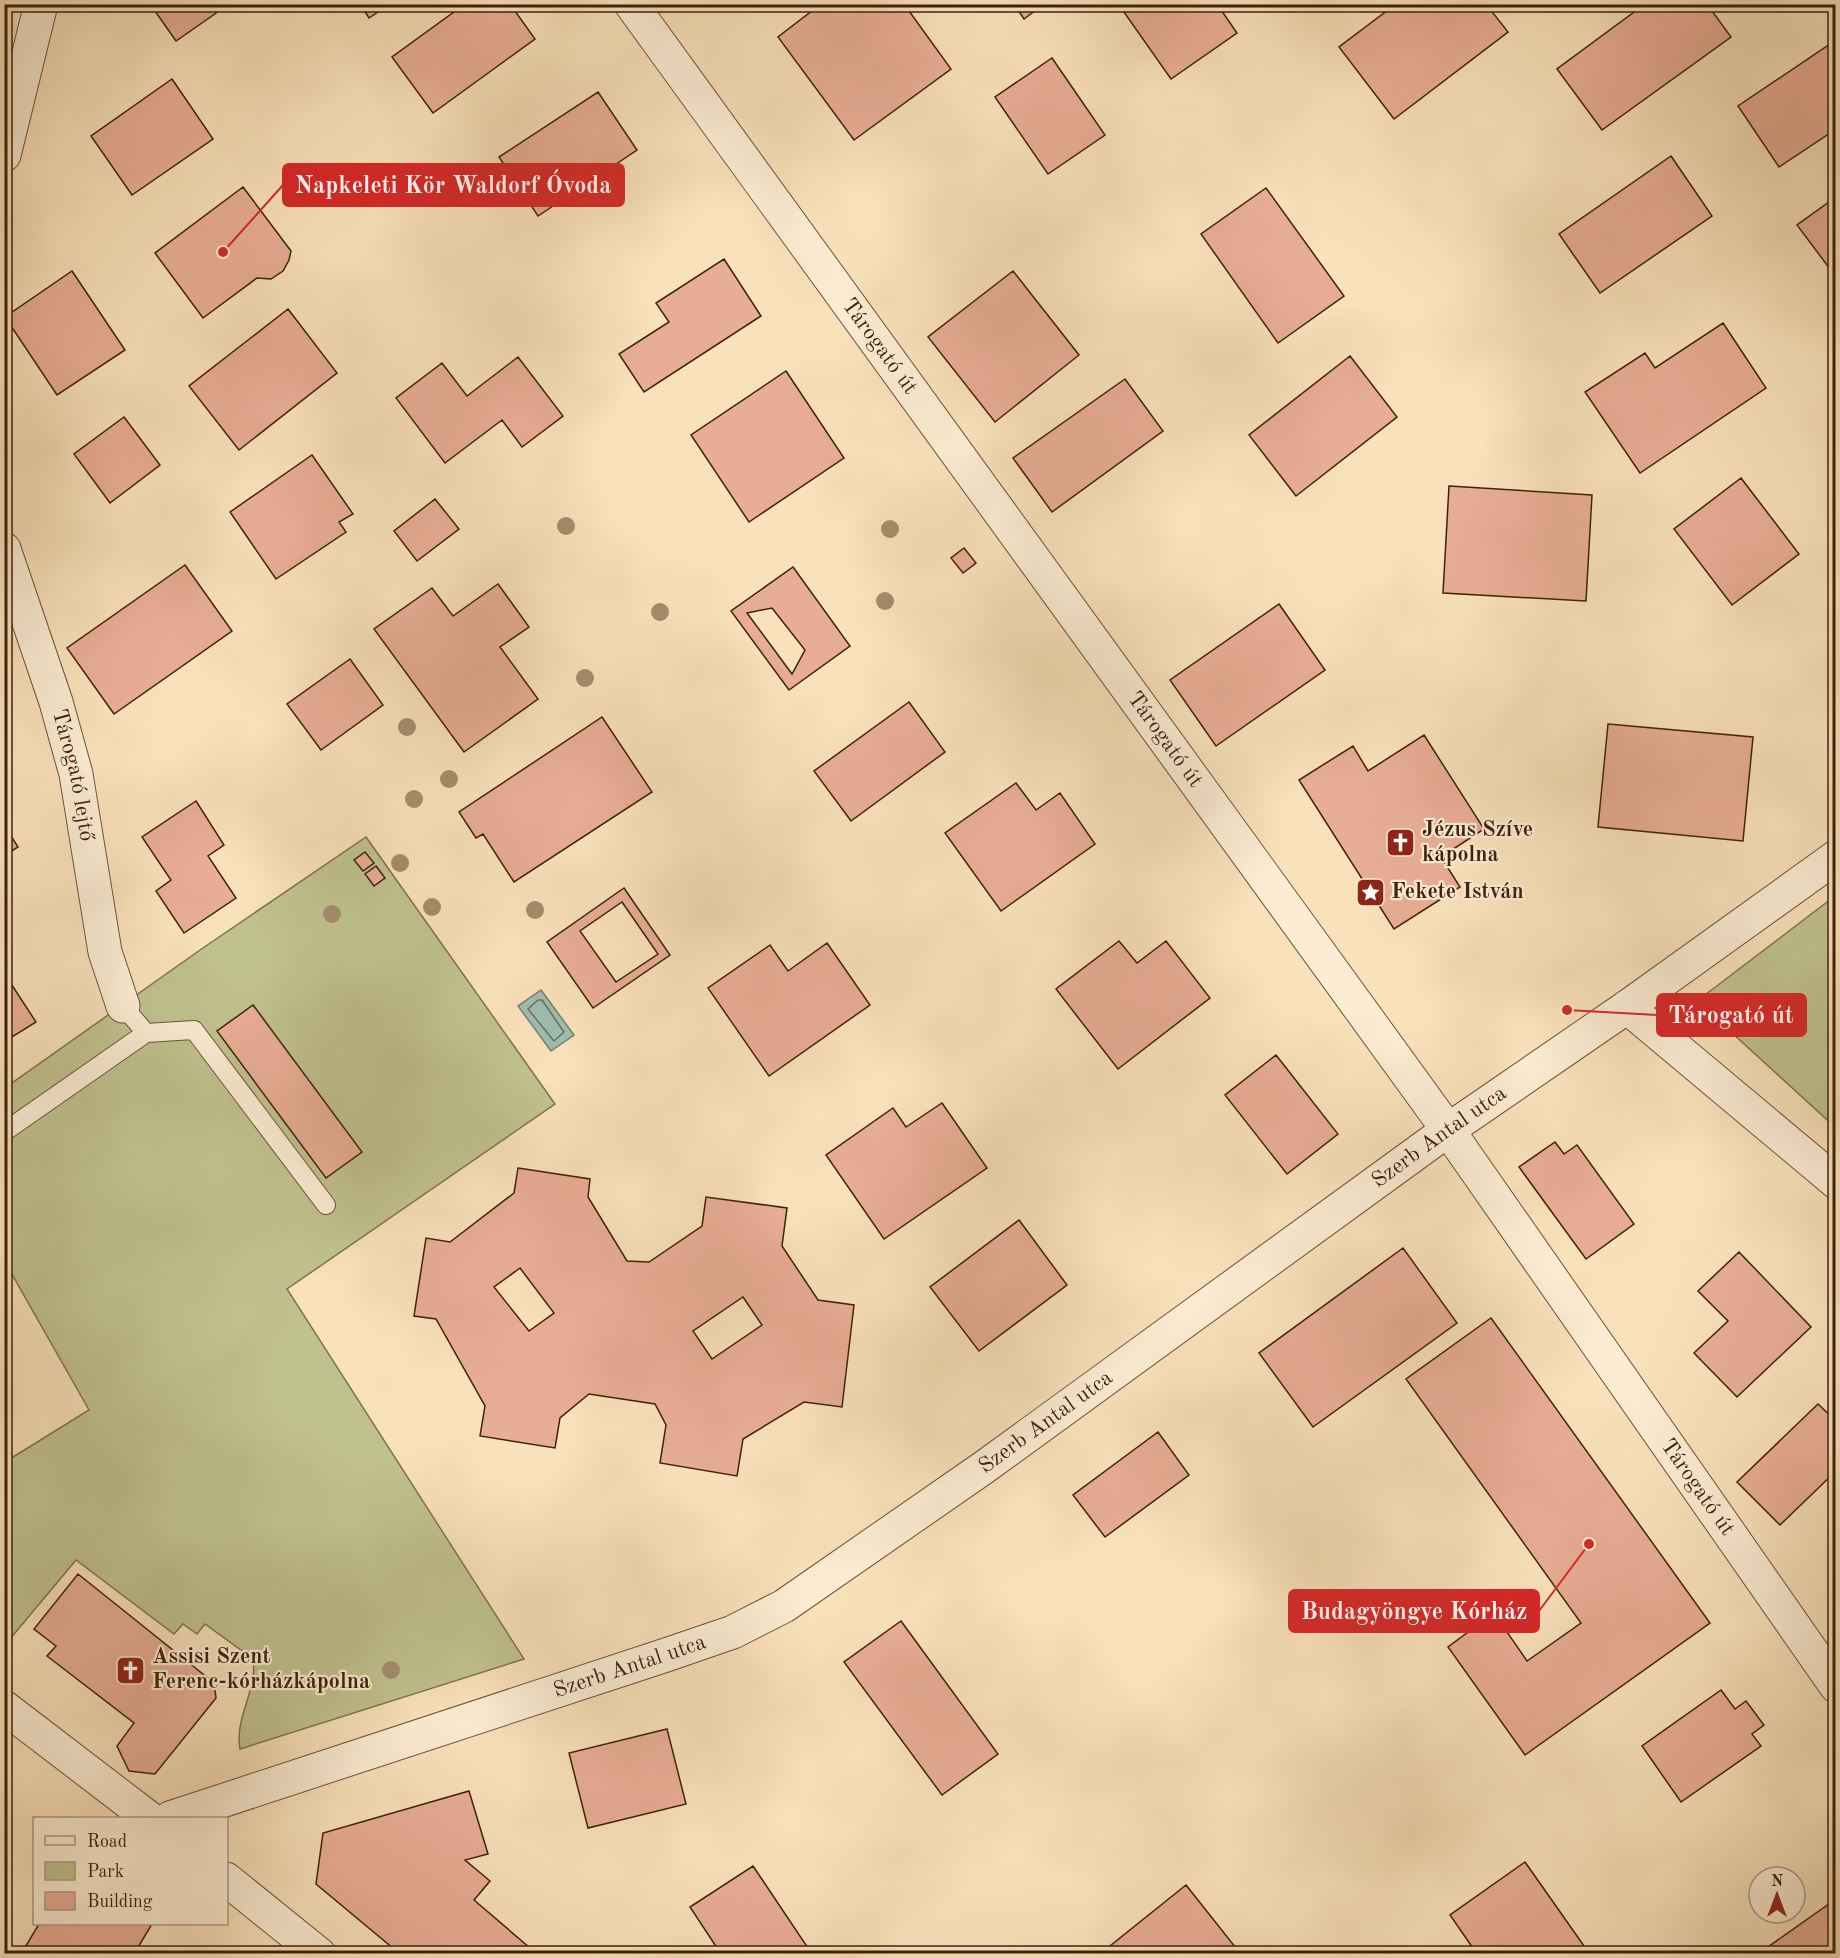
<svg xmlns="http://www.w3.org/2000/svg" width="1840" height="1958" font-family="'Old Standard TT',serif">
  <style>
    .green { fill: #c0c28e; stroke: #7f714e; stroke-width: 1.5 }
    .water { fill: #9ebeb1; stroke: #787f70; stroke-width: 1.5 }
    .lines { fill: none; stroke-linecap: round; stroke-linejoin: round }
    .shore { stroke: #6e6f60; stroke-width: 1.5 }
    .building { fill: #e8ad96; stroke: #3e200e; stroke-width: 1.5; fill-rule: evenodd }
    .service-casing { stroke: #6d5039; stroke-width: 20 }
    .minor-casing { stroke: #6d5039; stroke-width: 35 }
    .service { stroke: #fbecd3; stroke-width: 18 }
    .minor { stroke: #fbecd3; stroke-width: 33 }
    .tree { fill: #a48d6d }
    .labels { text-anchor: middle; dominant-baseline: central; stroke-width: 4.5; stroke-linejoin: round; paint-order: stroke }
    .street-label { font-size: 22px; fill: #3e200e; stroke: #fbecd3 }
    .poi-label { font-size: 22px; font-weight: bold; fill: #3e200e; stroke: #fbecd3; text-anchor: start }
    .leader { fill: none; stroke: #d62828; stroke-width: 2 }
    .callout-dot { fill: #d62828; stroke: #fbecd3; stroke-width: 2 }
    .callout { fill: #d62828; stroke: #d62828; stroke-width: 2 }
    .callout-label { font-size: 24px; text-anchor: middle; font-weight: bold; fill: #fff }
  </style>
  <rect width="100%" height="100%" fill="#f9e1bb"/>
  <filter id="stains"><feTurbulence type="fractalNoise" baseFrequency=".00333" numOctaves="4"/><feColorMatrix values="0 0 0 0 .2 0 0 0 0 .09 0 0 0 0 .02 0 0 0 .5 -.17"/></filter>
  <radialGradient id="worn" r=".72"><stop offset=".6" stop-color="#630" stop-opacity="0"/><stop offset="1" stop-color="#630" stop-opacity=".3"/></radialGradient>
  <path class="green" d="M 366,837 L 555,1104 L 287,1289 L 524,1659 L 240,1749 C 234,1718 258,1690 253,1659 L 205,1624 L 197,1634 L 183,1624 L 174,1634 L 76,1560 L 5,1645 L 5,1462 L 89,1410 L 5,1262 L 5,1088 L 200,950 Z
    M 1835,896 L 1835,1127 L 1697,1001 Z"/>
  <path class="water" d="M 541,990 L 574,1035 L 551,1051 L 518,1006 Z"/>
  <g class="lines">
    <path class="shore" d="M 538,1000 L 542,1000 L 564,1032 L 554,1041 L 528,1009 Z"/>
  </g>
  <path class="building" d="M 150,4 L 229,4 L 176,41 Z
    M 360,4 L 390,4 L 369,18 Z
    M 465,4 L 510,4 L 535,39 L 433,113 L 392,57 Z
    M 821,4 L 904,4 L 951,69 L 854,140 L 778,37 Z
    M 1014,4 L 1044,4 L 1024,19 Z
    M 1217,4 L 1237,33 L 1171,79 L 1119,5 Z
    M 1396,4 L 1486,4 L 1508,32 L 1394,119 L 1339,47 Z
    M 1645,4 L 1707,4 L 1731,37 L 1602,130 L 1557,69 Z
    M 1836,40 L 1836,129 L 1779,167 L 1738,106 Z
    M 1052,58 L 1105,135 L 1048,174 L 995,97 Z
    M 172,79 L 213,139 L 132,195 L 91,136 Z
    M 598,92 L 637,150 L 538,216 L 499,157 Z
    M 1671,156 L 1712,216 L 1600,293 L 1559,234 Z
    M 243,187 L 291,251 L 289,260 L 283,271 L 271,279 L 257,278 L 203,318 L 155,253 Z
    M 1266,188 L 1344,296 L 1278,343 L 1201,234 Z
    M 1836,197 L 1836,277 L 1797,225 Z
    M 724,259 L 761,316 L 644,392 L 619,354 L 669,322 L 656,303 Z
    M 72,271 L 125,350 L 57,395 L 5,317 Z
    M 1013,271 L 1079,355 L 995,422 L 928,337 Z
    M 288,309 L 337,373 L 239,450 L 189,386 Z
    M 1723,323 L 1766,388 L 1640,473 L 1585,392 L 1645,353 L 1655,368 Z
    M 1350,356 L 1397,417 L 1296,496 L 1249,435 Z
    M 518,357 L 563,416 L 522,447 L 502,420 L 445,463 L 396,398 L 442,363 L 467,396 Z
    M 786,371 L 844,458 L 749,522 L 691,435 Z
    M 1125,379 L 1163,431 L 1052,512 L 1013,458 Z
    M 124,417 L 160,465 L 110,503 L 74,454 Z
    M 312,455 L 353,514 L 339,522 L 346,532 L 276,579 L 230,512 Z
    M 1741,478 L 1799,554 L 1732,605 L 1674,529 Z
    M 1449,486 L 1592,495 L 1586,601 L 1443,593 Z
    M 435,499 L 459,529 L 417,561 L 394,531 Z
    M 964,548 L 976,563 L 963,573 L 951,558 Z
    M 185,565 L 232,631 L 114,714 L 67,648 Z
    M 793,567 L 850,646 L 789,690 L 731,611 Z
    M 498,584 L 529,627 L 500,647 L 538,699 L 464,752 L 374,629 L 432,588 L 453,616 Z
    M 1279,604 L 1325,670 L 1216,746 L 1170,680 Z
    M 772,608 L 805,650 L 792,674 L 747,613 Z
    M 350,659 L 383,705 L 321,750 L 287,704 Z
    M 909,702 L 945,752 L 851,821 L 814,771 Z
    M 602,717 L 652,792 L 514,882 L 483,834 L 476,838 L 459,812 Z
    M 1608,724 L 1753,737 L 1743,841 L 1598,827 Z
    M 1424,735 L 1484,829 L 1441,857 L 1460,887 L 1394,929 L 1299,780 L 1353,746 L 1368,771 Z
    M 1016,783 L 1036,810 L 1060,793 L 1095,844 L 1001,911 L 945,833 Z
    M 196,801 L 224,845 L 208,856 L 236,898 L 184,933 L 156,891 L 171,880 L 142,837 Z
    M 4,825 L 18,847 L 4,856 Z
    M 365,852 L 374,863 L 363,871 L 354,860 Z
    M 376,866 L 385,878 L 374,886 L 365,874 Z
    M 624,888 L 670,955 L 593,1008 L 547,942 Z
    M 622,902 L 658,954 L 616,982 L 580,931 Z
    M 1119,941 L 1137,963 L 1166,941 L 1210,998 L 1118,1069 L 1056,989 Z
    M 827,943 L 870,1005 L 769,1076 L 708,988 L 770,945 L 788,971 Z
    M 4,973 L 36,1022 L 4,1042 Z
    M 253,1005 L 362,1152 L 326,1178 L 217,1031 Z
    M 1276,1055 L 1338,1134 L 1287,1174 L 1225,1095 Z
    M 942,1103 L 987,1168 L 884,1239 L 826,1155 L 893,1108 L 906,1127 Z
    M 1555,1142 L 1564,1154 L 1577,1145 L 1634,1224 L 1586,1259 L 1519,1167 Z
    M 518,1168 L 590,1179 L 588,1197 L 627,1261 L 649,1262 L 702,1226 L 706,1197 L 787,1208 L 782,1246 L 818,1300 L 854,1305 L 842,1407 L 804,1402 L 743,1439 L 737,1476 L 660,1463 L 666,1425 L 655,1404 L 589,1394 L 560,1418 L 555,1448 L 480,1436 L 485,1406 L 436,1319 L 414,1316 L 426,1238 L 450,1242 L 514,1193 ZM 520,1268 L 554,1313 L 529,1331 L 494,1287 ZM 743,1297 L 762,1325 L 712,1359 L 693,1331 Z
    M 1019,1220 L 1067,1285 L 979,1351 L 930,1287 Z
    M 1403,1248 L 1457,1323 L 1313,1427 L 1259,1353 Z
    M 1739,1252 L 1811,1327 L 1737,1397 L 1694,1353 L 1728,1321 L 1698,1291 Z
    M 1491,1318 L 1710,1623 L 1525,1755 L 1448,1647 L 1494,1613 L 1527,1661 L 1581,1623 L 1406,1379 Z
    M 1818,1404 L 1836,1421 L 1836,1471 L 1780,1525 L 1737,1482 Z
    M 1158,1432 L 1189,1475 L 1105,1537 L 1073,1495 Z
    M 78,1574 L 214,1683 L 216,1698 L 155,1774 L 129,1771 L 117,1746 L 134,1723 L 47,1656 L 56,1646 L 34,1629 Z
    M 901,1621 L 998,1754 L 942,1795 L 844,1662 Z
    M 1721,1690 L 1735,1709 L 1746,1701 L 1764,1725 L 1752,1734 L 1761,1746 L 1681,1802 L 1642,1746 Z
    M 667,1729 L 686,1804 L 588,1828 L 569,1753 Z
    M 469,1791 L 488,1854 L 465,1860 L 490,1881 L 474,1900 L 537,1954 L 400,1954 L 316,1884 L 323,1833 Z
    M 1525,1862 L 1589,1953 L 1477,1954 L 1450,1915 Z
    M 753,1866 L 812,1954 L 721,1954 L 690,1907 Z
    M 1186,1885 L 1236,1948 L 1228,1954 L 1100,1954 Z
    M 1836,1899 L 1836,1954 L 1758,1954 Z
    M 39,1924 L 152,1924 L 134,1954 L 21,1954 Z"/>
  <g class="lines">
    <defs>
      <path id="service" d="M 123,1006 L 146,1033 L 194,1030 L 326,1205
        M 4,1132 L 146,1033"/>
      <g id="minor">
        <path id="s1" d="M 631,4 L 1448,1130 L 1836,1686"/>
        <path d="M 4,155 L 41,4"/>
        <path id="s2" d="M 4,549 L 56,702 L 76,774 L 105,952 L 123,1006"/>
        <path d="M 1627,1007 L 1836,1182"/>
        <path d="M 4,1707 L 149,1818"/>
        <path id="s3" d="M 170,1818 L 666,1655 L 733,1632 L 784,1606 L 983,1468 L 1448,1130 L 1627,1007 L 1836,857"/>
        <path d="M 226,1879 L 319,1954"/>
      </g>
    </defs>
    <use href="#service" class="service-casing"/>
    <use href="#minor" class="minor-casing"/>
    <use href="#service" class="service"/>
    <use href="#minor" class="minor"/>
  </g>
  <g class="tree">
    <circle cx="566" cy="526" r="9"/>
    <circle cx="890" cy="529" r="9"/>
    <circle cx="885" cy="601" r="9"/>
    <circle cx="660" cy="612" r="9"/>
    <circle cx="585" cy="678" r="9"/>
    <circle cx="407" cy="727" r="9"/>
    <circle cx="449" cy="779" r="9"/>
    <circle cx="414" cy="799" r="9"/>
    <circle cx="400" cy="863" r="9"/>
    <circle cx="432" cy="907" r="9"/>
    <circle cx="535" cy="910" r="9"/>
    <circle cx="332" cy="914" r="9"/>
    <circle cx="391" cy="1670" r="9"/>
  </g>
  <defs>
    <symbol id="church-square" viewBox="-11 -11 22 22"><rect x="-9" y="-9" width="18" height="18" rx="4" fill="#8f2418" stroke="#fbecd3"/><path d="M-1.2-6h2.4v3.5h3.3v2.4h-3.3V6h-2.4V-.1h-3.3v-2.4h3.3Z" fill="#fff"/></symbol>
    <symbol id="sight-square" viewBox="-11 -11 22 22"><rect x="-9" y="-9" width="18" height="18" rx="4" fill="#8f2418" stroke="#fbecd3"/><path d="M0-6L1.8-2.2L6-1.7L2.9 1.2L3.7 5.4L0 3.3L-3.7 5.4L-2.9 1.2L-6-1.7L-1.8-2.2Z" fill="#fff"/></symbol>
  </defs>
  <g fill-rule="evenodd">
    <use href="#church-square" x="1384" y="826" width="33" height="33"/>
    <use href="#sight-square" x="1354" y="876" width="33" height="33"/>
    <use href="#church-square" x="114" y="1654" width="33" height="33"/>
  </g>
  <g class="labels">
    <g class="street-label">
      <text stroke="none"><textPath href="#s1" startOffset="423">Tárogató út</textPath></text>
      <text stroke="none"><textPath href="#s1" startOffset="909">Tárogató út</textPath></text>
      <text stroke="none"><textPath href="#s2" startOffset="237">Tárogató lejtő</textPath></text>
      <text stroke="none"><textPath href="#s3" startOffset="1456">Szerb Antal utca</textPath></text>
      <text stroke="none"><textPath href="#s3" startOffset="970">Szerb Antal utca</textPath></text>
      <text stroke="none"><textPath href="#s1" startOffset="1827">Tárogató út</textPath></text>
      <text stroke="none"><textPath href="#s3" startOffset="484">Szerb Antal utca</textPath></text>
    </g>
    <g class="poi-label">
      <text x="1422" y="830">Jézus Szíve<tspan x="1422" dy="25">kápolna</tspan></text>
      <text x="1391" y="892">Fekete István</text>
      <text x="152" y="1657">Assisi Szent<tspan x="152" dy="25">Ferenc-kórházkápolna</tspan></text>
    </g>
  </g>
  <path class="leader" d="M223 252L283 185M1567 1010L1657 1015M1589 1544L1539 1611"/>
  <g class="callout-dot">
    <circle cx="223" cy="252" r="6"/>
    <circle cx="1567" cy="1010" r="6"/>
    <circle cx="1589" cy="1544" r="6"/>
  </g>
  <g class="callout">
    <rect x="283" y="164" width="341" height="42" rx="6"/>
    <rect x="1657" y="994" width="149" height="42" rx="6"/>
    <rect x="1289" y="1590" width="250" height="42" rx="6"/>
  </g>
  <g class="callout-label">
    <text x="453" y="193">Napkeleti Kör Waldorf Óvoda</text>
    <text x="1731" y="1023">Tárogató út</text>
    <text x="1414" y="1619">Budagyöngye Kórház</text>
  </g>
  <rect width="1840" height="1958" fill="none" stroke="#f9e1bb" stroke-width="24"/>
  <rect x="6" y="6" width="1828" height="1946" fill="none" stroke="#3e200e" stroke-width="3"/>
  <rect x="12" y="12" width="1816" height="1934" fill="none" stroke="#3e200e" stroke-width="1.5"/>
  <rect x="33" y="1817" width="195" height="108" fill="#fbecd3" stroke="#af9a84" stroke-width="1.5"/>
  <rect x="45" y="1836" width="30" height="9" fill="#fbecd3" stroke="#af9a84" stroke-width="1.5"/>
  <text x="87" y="1847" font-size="18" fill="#3e200e">Road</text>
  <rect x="45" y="1862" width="30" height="18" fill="#c0c28e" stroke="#af9a84" stroke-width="1.5"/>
  <text x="87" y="1877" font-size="18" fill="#3e200e">Park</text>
  <rect x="45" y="1892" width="30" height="18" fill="#e8ad96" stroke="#af9a84" stroke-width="1.5"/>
  <text x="87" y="1907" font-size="18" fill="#3e200e">Building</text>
  <g transform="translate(1777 1895)"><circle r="28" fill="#fbecd3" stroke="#af9a84" stroke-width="1.5"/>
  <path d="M0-4.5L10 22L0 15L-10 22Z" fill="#8f2418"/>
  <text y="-9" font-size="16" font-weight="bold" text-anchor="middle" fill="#3e200e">N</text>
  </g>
  <rect width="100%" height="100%" filter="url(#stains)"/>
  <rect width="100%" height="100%" fill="url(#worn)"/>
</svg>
